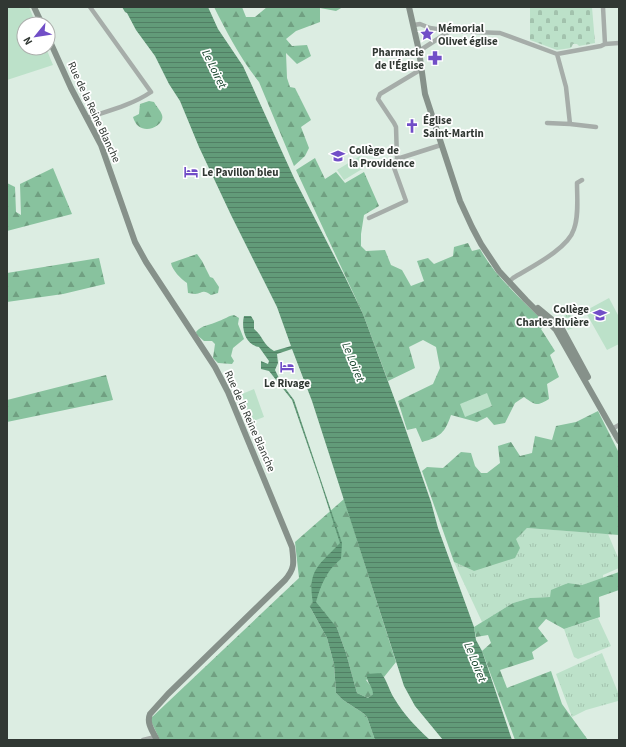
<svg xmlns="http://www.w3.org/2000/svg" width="626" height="747" font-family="'Source Sans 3',sans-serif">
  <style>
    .grass { fill: url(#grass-tufts) }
    .forest { fill: url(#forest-firs) }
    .cemetery { fill: url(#cemetery-stones) }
    .garden { fill: #bce1c9 }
    .water { fill: url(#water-rules) }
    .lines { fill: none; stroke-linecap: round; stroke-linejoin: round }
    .street { stroke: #a6ada9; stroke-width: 4.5 }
    .secondary { stroke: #86918a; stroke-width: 6 }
    .labels { text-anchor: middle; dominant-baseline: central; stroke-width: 3.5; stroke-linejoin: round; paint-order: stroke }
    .poi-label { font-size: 11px; font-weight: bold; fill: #313833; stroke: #fff; text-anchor: start }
    .street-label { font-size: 11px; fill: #313833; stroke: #fff }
    .water-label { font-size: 12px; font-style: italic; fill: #17442c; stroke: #fff }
  </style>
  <defs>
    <pattern id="grass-tufts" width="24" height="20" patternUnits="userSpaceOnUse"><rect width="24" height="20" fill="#bce1c9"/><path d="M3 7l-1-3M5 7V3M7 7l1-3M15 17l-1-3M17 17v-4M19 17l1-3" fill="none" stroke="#a2c2ad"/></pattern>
    <pattern id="forest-firs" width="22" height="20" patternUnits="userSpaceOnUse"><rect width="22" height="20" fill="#88c29e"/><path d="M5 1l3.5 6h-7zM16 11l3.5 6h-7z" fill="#709f81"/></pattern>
    <pattern id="cemetery-stones" width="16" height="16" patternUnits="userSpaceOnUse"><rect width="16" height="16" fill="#bce1c9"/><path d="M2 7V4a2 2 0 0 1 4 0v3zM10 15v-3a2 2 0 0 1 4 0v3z" fill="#a2c2ad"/></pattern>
    <pattern id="water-rules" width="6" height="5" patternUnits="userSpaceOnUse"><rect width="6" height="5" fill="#629b79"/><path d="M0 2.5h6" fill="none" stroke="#517f64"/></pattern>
  </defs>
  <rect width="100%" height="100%" fill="#dcede2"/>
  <path class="grass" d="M 565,315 L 570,315 L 574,318 L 576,324 L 573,328 L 568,330 L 561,319 Z
    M 527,528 L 608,534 L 619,560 L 619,568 L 603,575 L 603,578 L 582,585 L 567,583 L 550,597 L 530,598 L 513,603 L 482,622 L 454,562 L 474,571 L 515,539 Z
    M 598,618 L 611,646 L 578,659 L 574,657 L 564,629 Z
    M 602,653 L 619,695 L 619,702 L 618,701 L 586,710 L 572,717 L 556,674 Z"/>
  <path class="forest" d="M 214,7 L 242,7 L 246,17 L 255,17 L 267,7 L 343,7 L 336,11 L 320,8 L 320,22 L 296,31 L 286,39 L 292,46 L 307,45 L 311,56 L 297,64 L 286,53 L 287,78 L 290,87 L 295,88 L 311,120 L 301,127 L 309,148 L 305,156 L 294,166 L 259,82 C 241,59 227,33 214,7 Z
    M 149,101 L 154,102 C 156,106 161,111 162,115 C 166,126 139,139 133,117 L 139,114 L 140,104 Z
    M 315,158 L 325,179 L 336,172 L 345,183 L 364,172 L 379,206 L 364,215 L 361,234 L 361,246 L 366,251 L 385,250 L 391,265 L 402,270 L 411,286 L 424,281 L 417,261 L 428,258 L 434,264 L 453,256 L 454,247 L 468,243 L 472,251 L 480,249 C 496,278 523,300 546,324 L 541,329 L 555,351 L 550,355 L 559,377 L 547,384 L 549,399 C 537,406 536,406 524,397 L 515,403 L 505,423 L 494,425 L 487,417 L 477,422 L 451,415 C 445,433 440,437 422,442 L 416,428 L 407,430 L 398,401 L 433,384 L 440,368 L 436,347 L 423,340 L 409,347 L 415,368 L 388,381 L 363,314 L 296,170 Z
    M 53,168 L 72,214 L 7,231 L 7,183 L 15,187 L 16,212 L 21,215 L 20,184 Z
    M 197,254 L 202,261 L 210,277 L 213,278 L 219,287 L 218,293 L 211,295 C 203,289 203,293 195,294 C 193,294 190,293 188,293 L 187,283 C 181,279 172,270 171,263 Z
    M 99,258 L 105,284 L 63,294 L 7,302 L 7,273 Z
    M 234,315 L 239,318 L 238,324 L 244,339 L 233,348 L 231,356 L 234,361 L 232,364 L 218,363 L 213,358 L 215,344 L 212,341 L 204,341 L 197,335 L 196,332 C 201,325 211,325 219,321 C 225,319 228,316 234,315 Z
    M 106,375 L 113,400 L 7,422 L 7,400 Z
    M 598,411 L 619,453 L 619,535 L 527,528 L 516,539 L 520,548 L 515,558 L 474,571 L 454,562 L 422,471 L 427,467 L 443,468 L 461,452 L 471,453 L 475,466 L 481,473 L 487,473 L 500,463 L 498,446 L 511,442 L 520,456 L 532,453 L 535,436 L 552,440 L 556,426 L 576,422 Z
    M 344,499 L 396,662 L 384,677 L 380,673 L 366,680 L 373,689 L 373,694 L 368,698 L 357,693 L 346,653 L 337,628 L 310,607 L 327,638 L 334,664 L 336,693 L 343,700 L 363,713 L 367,717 L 375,740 L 160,740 L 150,719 L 299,578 L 295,542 Z
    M 619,572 L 619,590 L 599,597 L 600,617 L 564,629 L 546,619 L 538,628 L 548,641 L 532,652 L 534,659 L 500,670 L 507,688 L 551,671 L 562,704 L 588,740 L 515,740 L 482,651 L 491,643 L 488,635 L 476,637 L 474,627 L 513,603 L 530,598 L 550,597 L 551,590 L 568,583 L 582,585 Z"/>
  <path class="cemetery" d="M 530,7 L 592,7 L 595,43 L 579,46 L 577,44 L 573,44 L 571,48 L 557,50 L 530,40 Z"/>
  <path class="garden" d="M 7,7 L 29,7 L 36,24 L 24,24 L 24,48 L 46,48 L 53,65 L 7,80 Z
    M 360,156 L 367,166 L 344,180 L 337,170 Z
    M 609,298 L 619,317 L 619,344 L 607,350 L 585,311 Z
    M 254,389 L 264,417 L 251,422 L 242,394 Z
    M 487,393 L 492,406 L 465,417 L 460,404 Z"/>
  <path class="water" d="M 122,7 L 208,7 L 218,29 L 243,66 L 294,178 L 345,277 L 363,314 L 403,422 L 431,502 L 438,528 L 474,627 L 476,640 L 482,651 L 512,740 L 443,740 L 415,706 L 404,686 L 312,401 L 292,349 L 277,354 L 278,363 L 275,370 L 282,384 L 294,400 L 342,543 L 341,559 C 327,570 321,584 316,602 L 337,628 L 346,653 L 357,693 L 368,698 L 373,694 C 373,686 366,683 367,674 L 381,673 C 387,680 389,690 394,698 C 405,716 415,726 430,740 L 375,740 L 367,717 L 363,713 L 343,700 L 336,693 L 334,664 L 327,638 L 310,607 L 313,603 C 307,570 319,565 340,543 L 319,478 L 292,400 L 269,371 L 261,369 L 261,361 L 268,364 L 269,361 L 259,347 C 245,345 241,328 244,316 L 251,316 L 254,321 L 254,329 C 263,336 263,345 274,351 L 291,346 L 277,307 L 231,215 L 199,147 L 180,101 L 169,84 L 155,56 L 136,30 L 127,13 L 125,12 Z"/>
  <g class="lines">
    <path class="street" d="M 603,7 L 605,44
      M 414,25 L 420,24 L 430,28 L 450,31 L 500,33 L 557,54 L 601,46 L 605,44 L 619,43
      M 419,51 L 450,31
      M 87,118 C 108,111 132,105 151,92 L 90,7
      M 547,123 L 570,124 L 566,87 L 557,54
      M 570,124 L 596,127
      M 397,159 L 441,145
      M 369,218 L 406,201 L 393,165 L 397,159 L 396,127 L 394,123 L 378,99 L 380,94 L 420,70
      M 509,282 L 513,278 C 531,267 568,249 574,229 C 579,215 577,198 577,183 L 582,180
      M 612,429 L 619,425
      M 143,740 L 155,737"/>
    <path class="secondary" d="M 34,7 L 42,24
      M 409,7 L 419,51 L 425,94 L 460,201 L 472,227 L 481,244 L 499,271 L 526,300 L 556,330 L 619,441
      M 48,37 L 71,88 L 101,145 L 135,242 L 146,262 L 215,367 L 228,392 L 292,547 C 294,563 295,568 285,580 L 168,694 L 150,714 C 146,723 153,732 157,740
      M 538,308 L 561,327 L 588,377"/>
  </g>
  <defs>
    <symbol id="sight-bare" viewBox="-9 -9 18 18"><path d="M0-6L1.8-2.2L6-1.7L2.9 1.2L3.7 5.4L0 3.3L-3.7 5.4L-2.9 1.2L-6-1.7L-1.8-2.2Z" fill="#714ec7" stroke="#fff" stroke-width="2.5" paint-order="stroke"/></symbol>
    <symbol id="pharmacy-bare" viewBox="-9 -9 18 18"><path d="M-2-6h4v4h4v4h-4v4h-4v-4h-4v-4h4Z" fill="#714ec7" stroke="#fff" stroke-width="2.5" paint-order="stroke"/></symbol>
    <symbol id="church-bare" viewBox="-9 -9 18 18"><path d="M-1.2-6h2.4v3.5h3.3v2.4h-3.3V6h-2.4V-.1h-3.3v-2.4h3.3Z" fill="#714ec7" stroke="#fff" stroke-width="2.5" paint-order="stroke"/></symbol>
    <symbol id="school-bare" viewBox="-9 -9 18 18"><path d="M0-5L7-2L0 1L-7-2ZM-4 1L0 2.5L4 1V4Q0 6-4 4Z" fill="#714ec7" stroke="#fff" stroke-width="2.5" paint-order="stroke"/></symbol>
    <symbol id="hotel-bare" viewBox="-9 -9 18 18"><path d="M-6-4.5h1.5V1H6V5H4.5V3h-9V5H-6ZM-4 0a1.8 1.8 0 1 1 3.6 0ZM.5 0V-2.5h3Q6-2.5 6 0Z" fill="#714ec7" stroke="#fff" stroke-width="2.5" paint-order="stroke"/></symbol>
  </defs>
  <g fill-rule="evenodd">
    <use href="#sight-bare" x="417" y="24" width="20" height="20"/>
    <use href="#pharmacy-bare" x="425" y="48" width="20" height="20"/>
    <use href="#church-bare" x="402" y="116" width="20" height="20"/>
    <use href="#school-bare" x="328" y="146" width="20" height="20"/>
    <use href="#hotel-bare" x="181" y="162" width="20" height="20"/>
    <use href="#school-bare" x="590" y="305" width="20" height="20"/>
    <use href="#hotel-bare" x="277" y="357" width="20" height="20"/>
  </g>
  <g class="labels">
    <g class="poi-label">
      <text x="438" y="28">Mémorial<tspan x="438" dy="13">Olivet église</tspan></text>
      <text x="424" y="52" text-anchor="end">Pharmacie<tspan x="424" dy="13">de l'Église</tspan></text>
      <text x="423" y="120">Église<tspan x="423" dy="13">Saint-Martin</tspan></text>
      <text x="349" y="150">Collège de<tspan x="349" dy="13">la Providence</tspan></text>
      <text x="202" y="172">Le Pavillon bleu</text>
      <text x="589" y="309" text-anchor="end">Collège<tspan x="589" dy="13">Charles Rivière</tspan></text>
      <text x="287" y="383" text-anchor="middle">Le Rivage</text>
    </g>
    <g class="street-label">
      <text transform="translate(94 112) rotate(65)">Rue de la Reine Blanche</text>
      <text transform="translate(250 421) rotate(66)">Rue de la Reine Blanche</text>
    </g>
    <g class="water-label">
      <text transform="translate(214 69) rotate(64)">Le Loiret</text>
      <text transform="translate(353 362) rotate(68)">Le Loiret</text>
      <text transform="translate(475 662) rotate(68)">Le Loiret</text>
    </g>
  </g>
  <rect width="626" height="747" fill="none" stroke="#313833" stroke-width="16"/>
  <g transform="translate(36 36) rotate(240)"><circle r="19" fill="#ffffff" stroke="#adafad"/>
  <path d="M0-3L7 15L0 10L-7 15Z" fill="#714ec7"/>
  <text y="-6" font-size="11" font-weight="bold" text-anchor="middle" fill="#313833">N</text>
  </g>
</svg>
